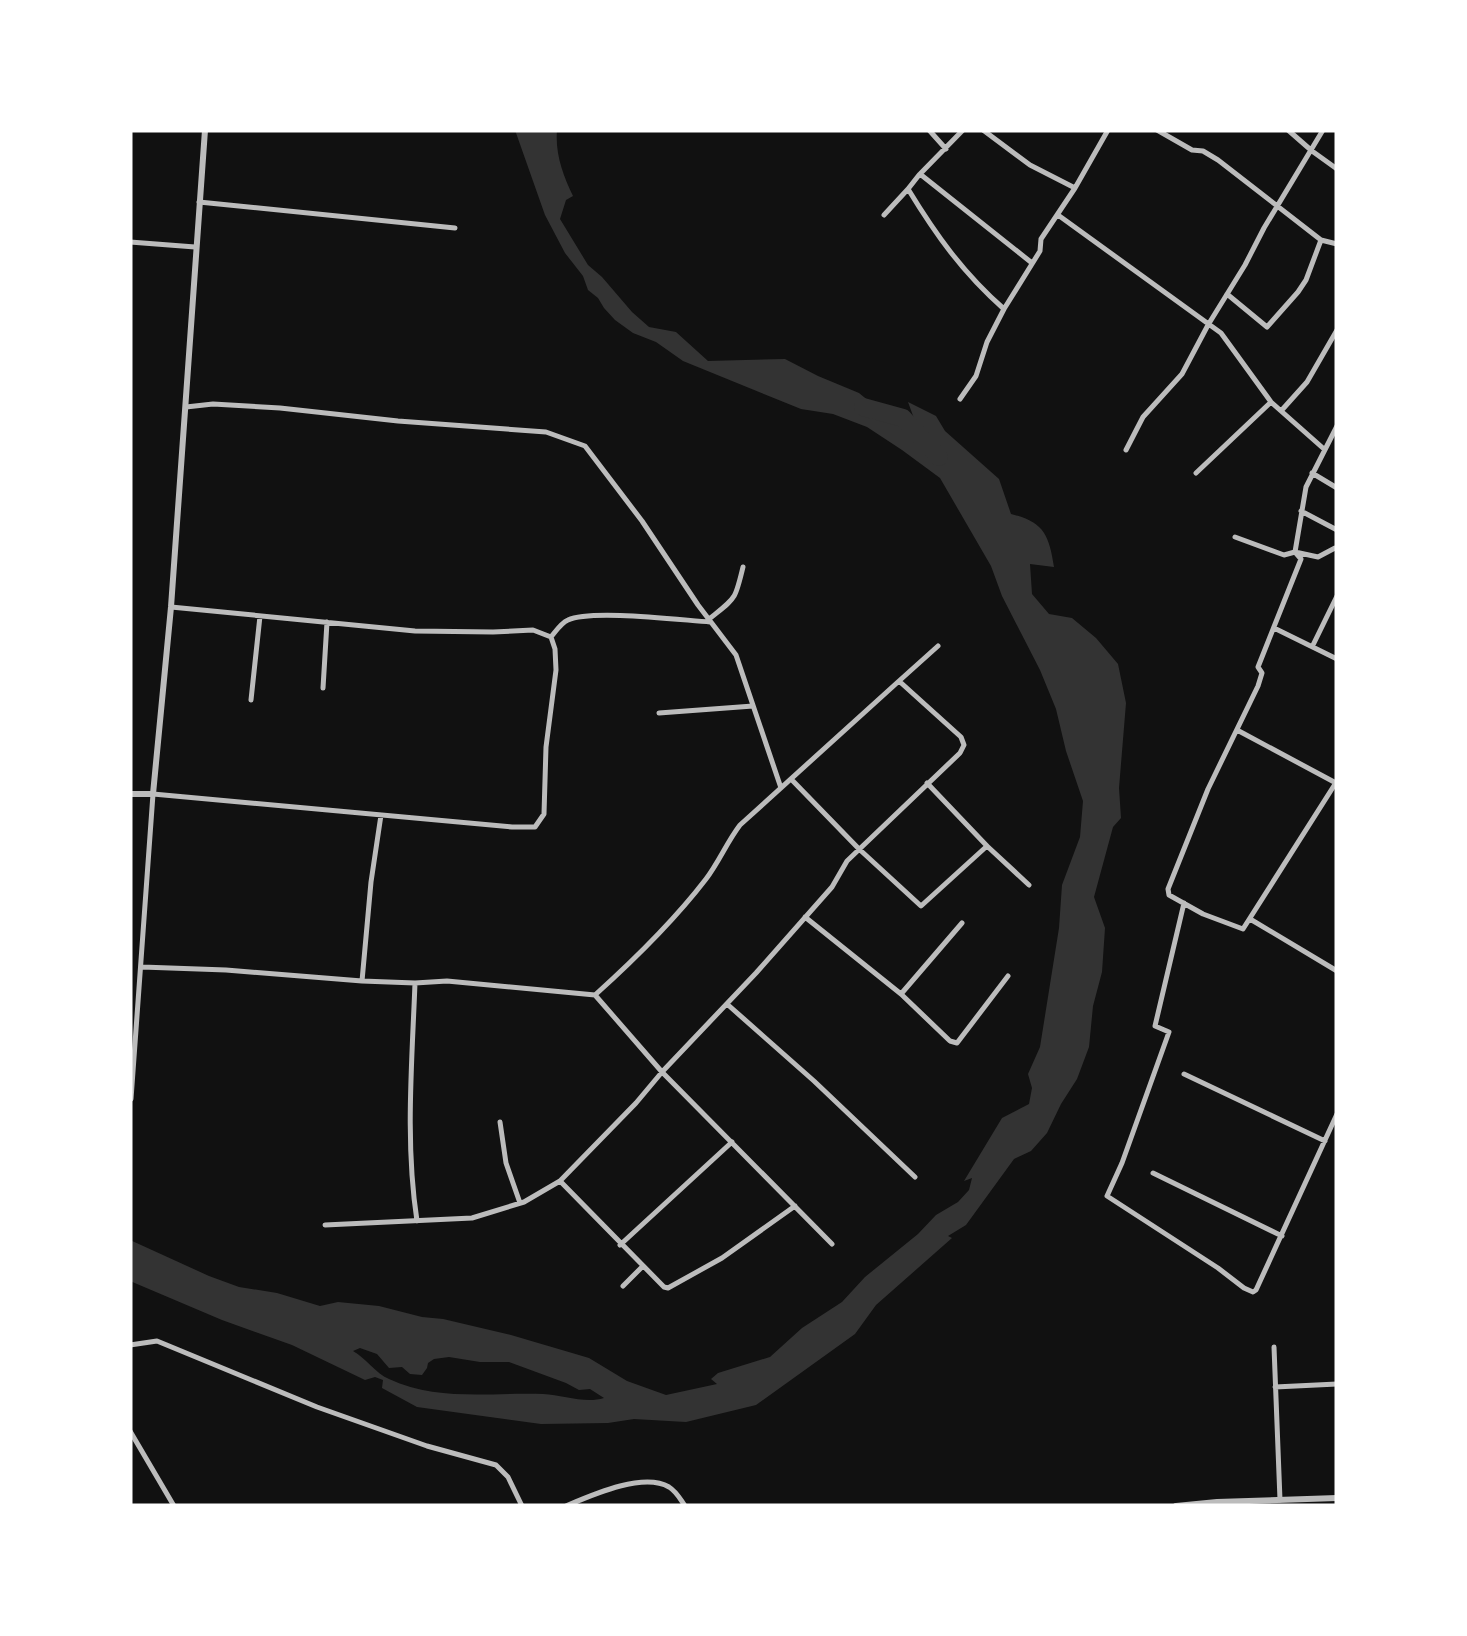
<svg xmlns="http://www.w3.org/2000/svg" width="1467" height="1636" font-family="Montserrat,sans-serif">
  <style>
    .water { fill: #333; fill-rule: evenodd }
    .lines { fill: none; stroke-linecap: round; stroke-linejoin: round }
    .river { stroke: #333; stroke-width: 18 }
    .minor { stroke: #bcbcbc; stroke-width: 5 }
    .tertiary { stroke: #bcbcbc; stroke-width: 6 }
  </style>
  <rect width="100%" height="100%" fill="#111"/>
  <path class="water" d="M 515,130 L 557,130 C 555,154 563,175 573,196 L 566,200 L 560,219 L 588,265 L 602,277 L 632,312 L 649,327 L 676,332 L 708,361 L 785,359 L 818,376 L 859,393 L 924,446 L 908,402 L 936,416 L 945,431 L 999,479 L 1011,514 C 1044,522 1049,535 1054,567 L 1030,564 L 1032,594 L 1049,614 L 1072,618 L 1096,638 L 1118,664 L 1126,703 L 1119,788 L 1121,818 L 1113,827 L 1094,897 L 1105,928 L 1102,972 L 1093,1006 L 1089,1047 L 1077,1079 L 1061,1104 L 1047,1133 L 1031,1151 L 1014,1159 L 966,1225 L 948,1236 L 952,1238 L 876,1305 L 855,1334 L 756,1405 L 686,1422 L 634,1419 L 608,1423 L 541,1424 L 417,1407 L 382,1388 L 383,1380 L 375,1377 L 365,1380 L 292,1345 L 222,1320 L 130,1281 L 130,1240 L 209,1276 L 239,1287 L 277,1293 L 320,1306 L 338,1302 L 379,1306 L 422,1317 L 443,1319 L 511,1335 L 589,1358 L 627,1381 L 666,1395 L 717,1384 L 711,1379 L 718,1373 L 770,1357 L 802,1328 L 842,1302 L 865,1277 L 918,1234 L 936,1215 L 958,1202 L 969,1190 L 972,1178 L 964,1181 L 1002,1118 L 1029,1104 L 1032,1088 L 1028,1074 L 1040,1047 L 1059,928 L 1062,885 L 1080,837 L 1083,801 L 1066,751 L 1056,709 L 1040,670 L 1002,596 L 991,566 L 940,478 L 902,450 L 867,427 L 833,414 L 801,409 L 683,361 L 656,342 L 633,333 L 615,320 L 604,308 L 598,298 L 588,290 L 583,276 L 565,253 L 545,215 ZM 360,1348 L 377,1354 L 389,1368 L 402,1367 L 410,1374 L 422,1375 L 427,1368 L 428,1363 L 434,1359 L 449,1357 L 480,1362 L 509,1362 L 566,1383 L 579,1390 L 590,1389 L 604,1398 C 585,1404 563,1395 543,1394 C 491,1392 439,1402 389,1379 C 375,1373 367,1359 353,1351 Z"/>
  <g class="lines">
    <path class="river" d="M 863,407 L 903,418 L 939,457"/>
    <path class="minor" d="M 929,130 L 946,149
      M 963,130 L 920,174 L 1032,263
      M 983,130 L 1030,165 L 1075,188
      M 1157,130 L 1192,150 L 1203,151 L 1218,160 L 1321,240 L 1337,244
      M 1288,130 L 1312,151 L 1337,169
      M 919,175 L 908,189 C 936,235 963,273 1004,309
      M 199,202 L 455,228
      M 884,215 L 908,189
      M 1058,215 L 1221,333 L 1271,402 L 1324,449
      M 130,242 L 195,247
      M 1227,294 L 1267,327 L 1298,292 L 1306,280 L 1321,240
      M 960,399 L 976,376 L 987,342 L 1004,309 L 1040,251 L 1041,239 L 1075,188 L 1108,130
      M 186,407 L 213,404 L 280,408 L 398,421 L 546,432 L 585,446 L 642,521 L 698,605 L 736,655 L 781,788
      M 1281,411 L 1307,382 L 1337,330
      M 1337,426 L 1306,487 L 1295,552 L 1301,559 L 1258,667 L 1262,673 L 1258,686 L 1208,789 L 1168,889 L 1169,895 L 1203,914 L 1243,929 L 1337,781
      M 1126,450 L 1143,417 L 1182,374 L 1208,325 L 1245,265 L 1264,228 L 1323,130
      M 1196,473 L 1271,402
      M 1312,473 L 1337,488
      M 1301,511 L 1337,530
      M 1235,537 L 1284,555 L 1295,552 L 1318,557 L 1335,548
      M 171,607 L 415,631 L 493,632 L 533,630 L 551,637
      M 708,620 C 736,597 735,601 743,567
      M 1274,628 L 1337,659
      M 551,637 C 556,631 561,623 568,620 C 591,609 680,620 710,622
      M 1313,645 L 1337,596
      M 899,681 L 938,646
      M 323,688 L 327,622
      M 251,700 L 260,616
      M 659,713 L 753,706
      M 1237,730 L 1336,783
      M 791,779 L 859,849 L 921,906 L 987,846 L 927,783
      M 987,846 L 1029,885
      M 1184,903 L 1155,1026 L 1169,1032 L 1122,1163 L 1107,1196 L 1218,1268 L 1244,1288 L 1253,1292 L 1256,1290 L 1337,1114
      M 805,917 L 901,994 L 950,1041 L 957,1043 L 1008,976
      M 1250,919 L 1337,971
      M 142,967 L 226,970 L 362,981 L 415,983 L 447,981 L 595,995 L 662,1072 L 832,1244
      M 362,981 L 371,882 L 381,815
      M 415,983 C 412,1063 405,1142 417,1221
      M 901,994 L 962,923
      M 727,1004 L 814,1081 L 915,1177
      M 1184,1074 L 1325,1141
      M 131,1099 L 153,794 L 512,827 L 535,827 L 544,814 L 546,747 L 556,670 L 555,649 L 551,637
      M 500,1122 L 506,1163 L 520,1203
      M 1153,1173 L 1282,1236
      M 560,1181 L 664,1287 L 668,1288 L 722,1258 L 795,1206
      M 325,1225 L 472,1218 L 524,1202 L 560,1181 L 636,1103 L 662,1072 L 756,973 L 832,887 L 847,861 L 960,753 L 964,745 L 961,737 L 899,681 L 740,825 C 727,842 719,862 706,879 C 673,922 635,959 595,995
      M 620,1245 L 732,1142
      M 623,1286 L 642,1267
      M 130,1345 L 157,1341 L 317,1407 L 427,1446 L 496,1465 L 508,1477 L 522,1506
      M 1274,1347 L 1280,1500
      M 1275,1387 L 1337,1384
      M 130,1431 L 174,1506
      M 566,1506 C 592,1495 643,1472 669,1487 C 677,1492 680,1499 685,1506"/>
    <path class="tertiary" d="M 130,794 L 153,794 L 171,607 L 205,130
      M 1176,1506 L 1217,1502 L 1337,1498"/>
  </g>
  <rect width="1467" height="1636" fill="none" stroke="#ffffff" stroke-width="265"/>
</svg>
